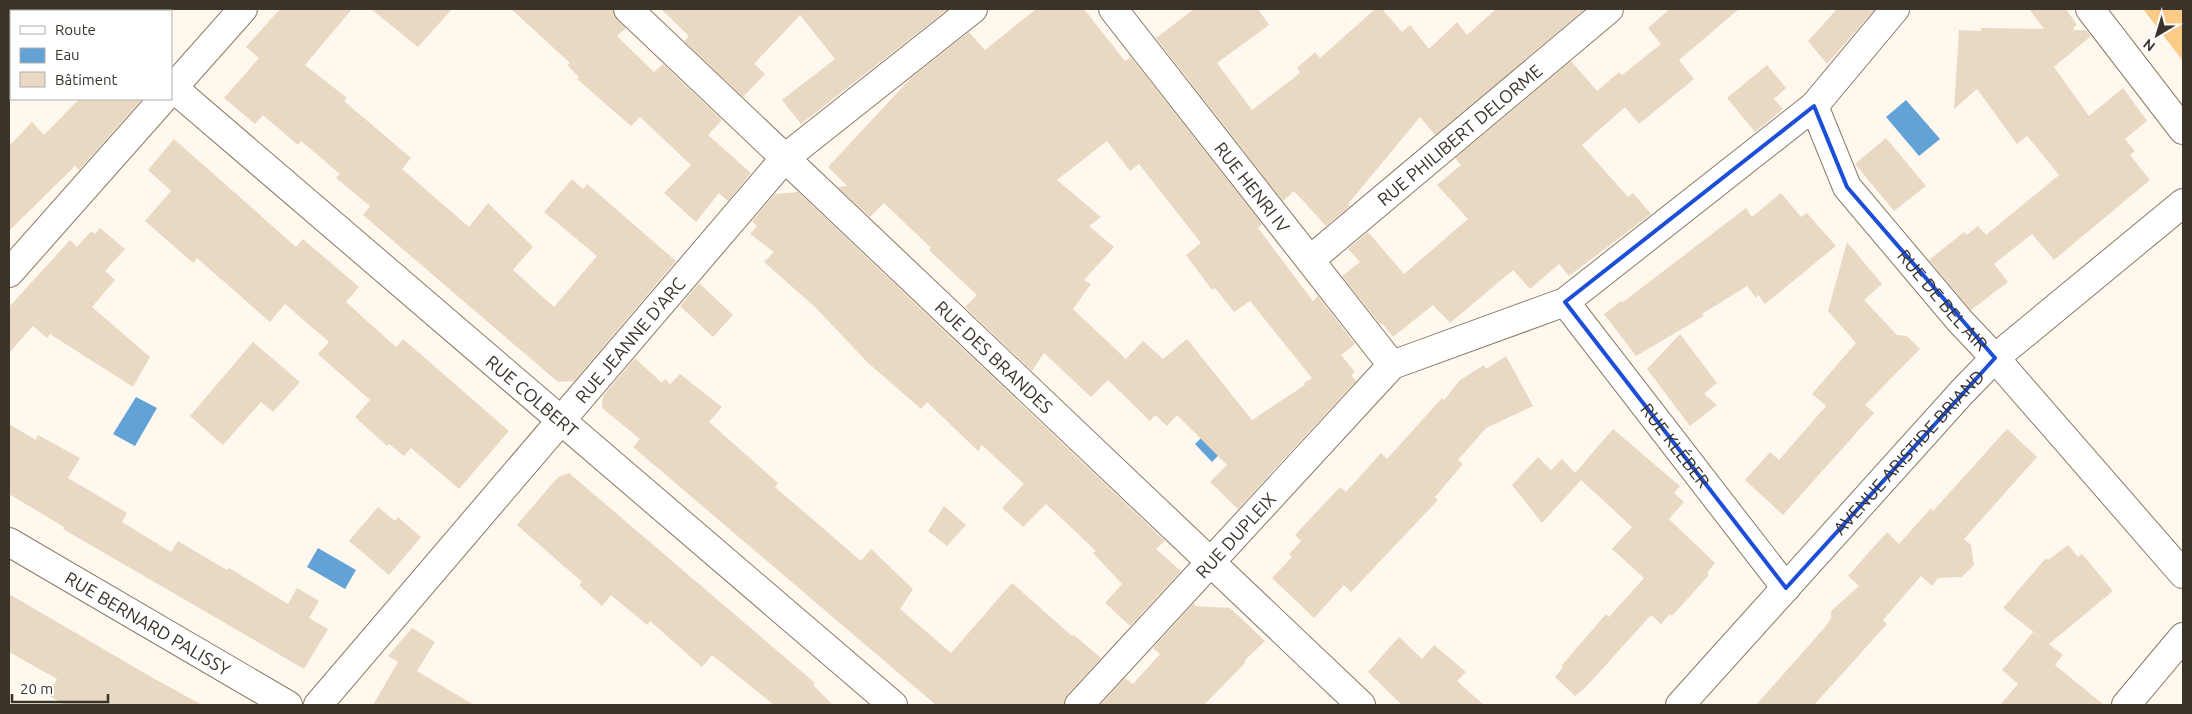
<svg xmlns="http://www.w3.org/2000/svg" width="2192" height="714" font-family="Ubuntu,sans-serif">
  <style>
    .green { fill: #fdcb88 }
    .water { fill: #62a2d7 }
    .building { fill: #ead9c2; fill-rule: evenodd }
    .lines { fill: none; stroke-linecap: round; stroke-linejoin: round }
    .minor-casing { stroke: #8a7a65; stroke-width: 30 }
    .tertiary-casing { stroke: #8a7a65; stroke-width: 30 }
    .minor { stroke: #fff; stroke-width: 28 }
    .tertiary { stroke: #fff; stroke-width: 28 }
    .marked { fill: none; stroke: #1d4ed8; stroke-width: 4; stroke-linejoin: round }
    .labels { text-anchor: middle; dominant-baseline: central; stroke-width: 4; stroke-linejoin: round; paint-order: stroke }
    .street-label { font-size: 18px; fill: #3a332a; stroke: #fff }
  </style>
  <rect width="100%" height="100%" fill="#fff8ef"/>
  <path class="green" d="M 2143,9 L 2183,9 L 2183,61 Z"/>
  <path class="water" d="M 1906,100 L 1940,139 L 1919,156 L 1886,117 Z
    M 136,397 L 157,408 L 135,446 L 113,434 Z
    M 1223,416 L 1240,433 L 1212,462 L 1195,444 Z
    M 318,548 L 356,570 L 345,589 L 307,567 Z"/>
  <path class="building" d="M 280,9 L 352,9 L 305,65 L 347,98 L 344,101 L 411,158 L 402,169 L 469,227 L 488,203 L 533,247 L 513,270 L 554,307 L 597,256 L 544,212 L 572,179 L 583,189 L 587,184 L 676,261 L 574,381 L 558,382 L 363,215 L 370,206 L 336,178 L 340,174 L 301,141 L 298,145 L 263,115 L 255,124 L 224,98 L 259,58 L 246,47 Z
    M 371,9 L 452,9 L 418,47 Z
    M 511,9 L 613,9 L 617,20 L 626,28 L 617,36 L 654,72 L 663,64 L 722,120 L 708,135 L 751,173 L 728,201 L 719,193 L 696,222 L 664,193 L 691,165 L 640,117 L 631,126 L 577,79 L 579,77 L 567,65 L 570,63 Z
    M 661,9 L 948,9 L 801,124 L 782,100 L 835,59 L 800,15 L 754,64 L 765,74 L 743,97 L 684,41 L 689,36 Z
    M 1036,9 L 1084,9 L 1125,61 L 1131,57 L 1262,224 L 1258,228 L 1313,301 L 1318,296 L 1355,344 L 1341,355 L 1355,372 L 1351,375 L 1356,381 L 1238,509 L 1210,482 L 1227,465 L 1177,415 L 1167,426 L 1155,415 L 1150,421 L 1108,380 L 1091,397 L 1044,353 L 1032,371 L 965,307 L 977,295 L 929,250 L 931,248 L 884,203 L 870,217 L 838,187 L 847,186 L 828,167 L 912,77 L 969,32 L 985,50 ZM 1107,141 L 1130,171 L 1139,164 L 1201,243 L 1186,255 L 1212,290 L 1215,288 L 1234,312 L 1250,301 L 1312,378 L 1304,383 L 1305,385 L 1252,420 L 1187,339 L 1163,359 L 1143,341 L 1126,359 L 1073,309 L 1091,284 L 1084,280 L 1114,247 L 1089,226 L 1101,217 L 1057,180 Z
    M 1194,9 L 1258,9 L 1269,25 L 1217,63 L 1252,110 L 1300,73 L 1297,68 L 1315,52 L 1320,58 L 1375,9 L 1382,9 L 1402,32 L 1410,25 L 1429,49 L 1457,22 L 1467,35 L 1496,9 L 1585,9 L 1435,135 L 1420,117 L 1348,204 L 1350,206 L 1326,226 L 1294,191 L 1283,201 L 1156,38 Z
    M 1670,9 L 1739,9 L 1679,60 L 1694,79 L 1639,124 L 1625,107 L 1582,145 L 1628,197 L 1633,193 L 1651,214 L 1569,276 L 1559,264 L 1530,289 L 1513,270 L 1450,323 L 1433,305 L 1393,337 L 1382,323 L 1380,324 L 1342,276 L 1360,262 L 1348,249 L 1368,232 L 1404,274 L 1468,219 L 1437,185 L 1461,165 L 1455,158 L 1571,61 L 1597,91 L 1619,72 L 1622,75 L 1661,44 L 1648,28 Z
    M 1837,9 L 1875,9 L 1827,64 L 1808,41 Z
    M 2029,9 L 2066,9 L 2077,25 L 2073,28 L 2075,30 L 2086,30 L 2091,36 L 2054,67 L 2089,116 L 2123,88 L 2147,121 L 2125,139 L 2135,151 L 2130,155 L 2150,180 L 2054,260 L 2032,234 L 1994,264 L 2008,282 L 1971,310 L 1929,260 L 1964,232 L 1967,235 L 1978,226 L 1986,235 L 2059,175 L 2027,136 L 2017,144 L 1977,89 L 1954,109 L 1959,30 L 1981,31 L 1981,28 L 2044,29 Z
    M 1767,65 L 1786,88 L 1774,99 L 1783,109 L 1755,132 L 1727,98 Z
    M 79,99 L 142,99 L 79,170 L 75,166 L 9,231 L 9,146 L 32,122 L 44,135 Z
    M 1886,138 L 1926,186 L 1894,211 L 1855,164 Z
    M 174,139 L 296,247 L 303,239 L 359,287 L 346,302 L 396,347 L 403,339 L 509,431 L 459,489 L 411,448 L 404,456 L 389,444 L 387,446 L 355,417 L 370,400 L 318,354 L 329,342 L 285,304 L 270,322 L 197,258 L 193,263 L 145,221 L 171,191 L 148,170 Z
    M 798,192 L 1165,541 L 1156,549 L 1181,571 L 1130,626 L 1105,603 L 1122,584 L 1093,553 L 1096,551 L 1046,504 L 1023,527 L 1002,508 L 1024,484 L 982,445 L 978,451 L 927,402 L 921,409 L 868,363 L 814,306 L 764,262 L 774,252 L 750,234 L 757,226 L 752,221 L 775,194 Z
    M 1781,193 L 1801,217 L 1807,213 L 1836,246 L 1765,304 L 1758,295 L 1756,298 L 1747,286 L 1702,314 L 1704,316 L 1636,356 L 1604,314 L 1621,301 L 1623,302 L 1746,208 L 1752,217 Z
    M 100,228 L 125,249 L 105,271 L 115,280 L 92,307 L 150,357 L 133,387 L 50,334 L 47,338 L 33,326 L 9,353 L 9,307 L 70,240 L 77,247 L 91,231 L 95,234 Z
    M 1847,242 L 1882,284 L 1864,300 L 1897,335 L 1907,336 L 1920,349 L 1865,405 L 1874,413 L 1783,515 L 1745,480 L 1770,452 L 1779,460 L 1826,406 L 1812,394 L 1856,343 L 1828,311 Z
    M 699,283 L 733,315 L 713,337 L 680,306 Z
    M 1680,334 L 1717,383 L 1704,394 L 1717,405 L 1690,426 L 1647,369 Z
    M 253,342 L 300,382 L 273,412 L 261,402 L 223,445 L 190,416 Z
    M 1506,356 L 1533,406 L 1486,428 L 1458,460 L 1463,464 L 1435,497 L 1438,500 L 1351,592 L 1344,585 L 1314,618 L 1272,578 L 1292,557 L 1289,554 L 1301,541 L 1295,535 L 1340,487 L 1346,492 L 1381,453 L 1387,459 L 1442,398 L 1444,400 L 1460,380 L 1484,365 L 1486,369 Z
    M 635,358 L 662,383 L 665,379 L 670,384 L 680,374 L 722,407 L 709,422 L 778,483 L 775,487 L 861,561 L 871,549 L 913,589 L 900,609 L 951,653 L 1012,583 L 1072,636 L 1074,635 L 1101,658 L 1068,694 L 1064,705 L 936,705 L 633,447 L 640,439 L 602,408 L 603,396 Z
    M 9,424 L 36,440 L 38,435 L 80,458 L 68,478 L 127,513 L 122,522 L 171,552 L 178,541 L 227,570 L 229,568 L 288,604 L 297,588 L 319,601 L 309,618 L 328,629 L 304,669 L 63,529 L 64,527 L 9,494 Z
    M 1613,429 L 1680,486 L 1674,493 L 1684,502 L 1669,519 L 1715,563 L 1707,573 L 1709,575 L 1672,616 L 1670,614 L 1661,624 L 1651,615 L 1586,687 L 1575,696 L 1555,677 L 1563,667 L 1562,665 L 1606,614 L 1609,617 L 1644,578 L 1612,549 L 1632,527 L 1581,480 L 1542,523 L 1512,485 L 1538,457 L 1551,470 L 1562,459 L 1575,473 Z
    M 2007,429 L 2037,457 L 1964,539 L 1971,545 L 1974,565 L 1962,577 L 1938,578 L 1932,586 L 1921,576 L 1883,620 L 1887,624 L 1814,705 L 1756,705 L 1825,627 L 1831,618 L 1831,611 L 1859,586 L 1848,576 L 1887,532 L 1899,544 L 1931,508 L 1933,511 Z
    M 569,473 L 815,683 L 813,685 L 833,705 L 774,705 L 712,655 L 702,667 L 650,621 L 647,625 L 611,595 L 602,606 L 579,585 L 582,582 L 517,525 L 558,477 Z
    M 944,506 L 966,525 L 947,546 L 928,531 Z
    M 378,507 L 395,521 L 398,517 L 421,537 L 389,575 L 349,541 Z
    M 2068,545 L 2078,557 L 2082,554 L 2113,591 L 2049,644 L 2003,608 L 2046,558 L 2048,560 Z
    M 9,594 L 153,678 L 202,705 L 64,705 L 48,695 L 57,679 L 9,652 Z
    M 1194,603 L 1195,606 L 1230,608 L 1265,641 L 1244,661 L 1246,662 L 1204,705 L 1100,705 L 1125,678 L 1133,684 L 1160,654 L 1153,648 Z
    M 412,628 L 435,642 L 417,671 L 474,705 L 373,705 L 398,662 L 388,656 Z
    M 2033,632 L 2063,655 L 2055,665 L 2104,705 L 2000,705 L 2018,684 L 2002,670 Z
    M 1399,637 L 1422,659 L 1434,645 L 1466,672 L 1457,681 L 1484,705 L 1402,705 L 1368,672 Z"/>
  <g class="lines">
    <defs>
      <g id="minor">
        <path d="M 94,9 L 96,11"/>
        <path id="s1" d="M 628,9 L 1361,705"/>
        <path id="s2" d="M 1113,9 L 1392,365"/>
        <path id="s3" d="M 1895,9 L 1814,106 L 1847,187 L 1960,321 L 1995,358"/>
        <path d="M 2090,9 L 2183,130"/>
        <path id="s4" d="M 171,86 L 893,705"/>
        <path d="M 171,90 L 243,9"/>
        <path id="s5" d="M 1310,260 L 1609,9"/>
        <path d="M 9,273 L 163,99"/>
        <path id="s6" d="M 1565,302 L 1786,588"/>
        <path id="s7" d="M 9,542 L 288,705"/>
        <path id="s8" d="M 318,705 L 785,158 L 973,9"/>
        <path id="s9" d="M 1079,705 L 1392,365 L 1565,302 L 1814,106"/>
        <path d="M 2126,705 L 2183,637"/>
      </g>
      <g id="tertiary">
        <path d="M 1995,358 L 2183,574"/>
        <path id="s10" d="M 1680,705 L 1962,392 L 1995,358 L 2183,203"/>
      </g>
    </defs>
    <use href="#minor" class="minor-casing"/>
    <use href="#tertiary" class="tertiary-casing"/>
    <use href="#minor" class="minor"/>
    <use href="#tertiary" class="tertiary"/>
  </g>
  <path class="marked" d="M 1814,106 L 1847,187 L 1995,358 L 1786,588 L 1565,302 Z"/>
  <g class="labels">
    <g class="street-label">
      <text stroke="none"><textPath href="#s5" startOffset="195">RUE PHILIBERT DELORME</textPath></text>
      <text stroke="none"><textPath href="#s2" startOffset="226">RUE HENRI IV</textPath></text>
      <text stroke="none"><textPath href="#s3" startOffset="362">RUE DE BEL AIR</textPath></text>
      <text stroke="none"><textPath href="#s8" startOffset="480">RUE JEANNE D'ARC</textPath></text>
      <text stroke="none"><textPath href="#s1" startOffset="505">RUE DES BRANDES</textPath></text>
      <text stroke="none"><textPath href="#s4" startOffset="476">RUE COLBERT</textPath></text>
      <text stroke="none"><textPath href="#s6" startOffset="181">RUE KLÉBER</textPath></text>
      <text stroke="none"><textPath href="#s10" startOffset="341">AVENUE ARISTIDE BRIAND</textPath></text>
      <text stroke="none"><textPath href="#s9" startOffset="231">RUE DUPLEIX</textPath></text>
      <text stroke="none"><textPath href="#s7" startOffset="161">RUE BERNARD PALISSY</textPath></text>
    </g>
  </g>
  <rect width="2192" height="714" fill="none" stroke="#3a332a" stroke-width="20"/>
  <rect x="10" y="10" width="162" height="90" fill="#ffffff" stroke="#b0adaa"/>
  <rect x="20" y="26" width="25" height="8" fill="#ffffff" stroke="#b0adaa"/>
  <text x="55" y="35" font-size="15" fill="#3a332a">Route</text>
  <rect x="20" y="48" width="25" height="15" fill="#62a2d7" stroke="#b0adaa"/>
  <text x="55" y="60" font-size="15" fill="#3a332a">Eau</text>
  <rect x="20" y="72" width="25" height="15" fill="#ead9c2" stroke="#b0adaa"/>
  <text x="55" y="85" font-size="15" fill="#3a332a">Bâtiment</text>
  <g transform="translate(2157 35) rotate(218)" stroke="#ffffff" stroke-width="4" paint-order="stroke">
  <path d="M0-4L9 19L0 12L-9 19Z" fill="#3a332a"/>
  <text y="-8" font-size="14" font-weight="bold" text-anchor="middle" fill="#3a332a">N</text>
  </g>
  <path d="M12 694v8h96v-8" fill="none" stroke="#3a332a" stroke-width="2.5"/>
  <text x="20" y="694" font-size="15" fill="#3a332a" stroke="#ffffff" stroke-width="4" paint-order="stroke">20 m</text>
</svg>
